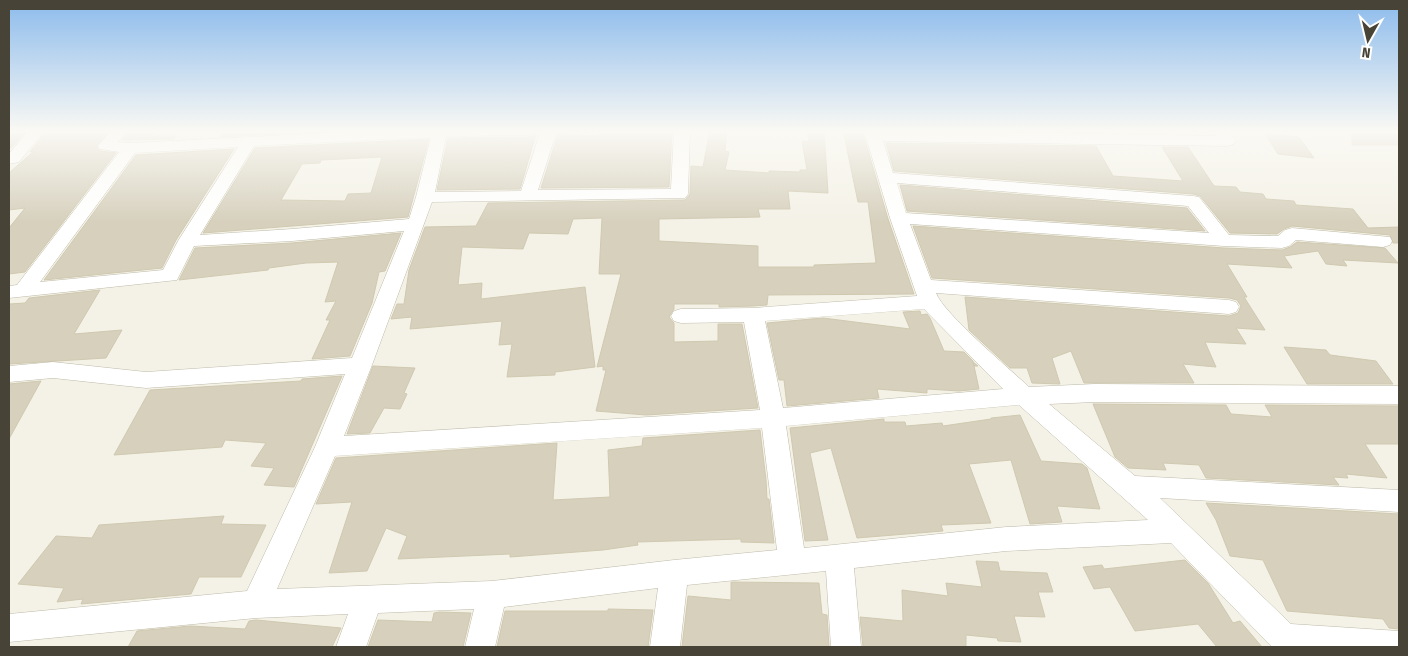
<svg xmlns="http://www.w3.org/2000/svg" width="1408" height="656" font-family="'Fira Sans Condensed',sans-serif">
  <style>
    .building { fill: #d6d0bd; stroke: #d0c9b0; fill-rule: evenodd }
    .lines { fill: none; stroke-linecap: round; stroke-linejoin: round }
    .minor-casing { stroke: #bfbbaa; stroke-width: 1 }
    .minor { fill: #fff; fill-rule: evenodd }
  </style>
  <rect width="100%" height="100%" fill="#f4f2e7"/>
  <path class="building" d="M 9,130 L 27,130 L 11,148 L 9,148 Z
    M 47,130 L 110,130 L 96,146 L 100,151 L 116,153 L 25,272 L 9,274 L 9,228 L 25,208 L 9,210 L 9,173 L 34,151 L 30,152 Z
    M 130,130 L 158,130 L 151,136 L 177,136 L 174,139 L 122,140 Z
    M 225,130 L 354,130 L 220,137 Z
    M 603,130 L 672,130 L 669,187 L 541,188 L 558,134 L 597,136 Z
    M 710,130 L 727,130 L 725,151 L 729,152 L 725,170 L 769,173 L 769,171 L 800,172 L 800,170 L 807,170 L 802,141 L 809,141 L 807,130 L 824,130 L 828,193 L 788,191 L 790,209 L 758,209 L 760,217 L 659,219 L 659,241 L 758,246 L 758,267 L 814,267 L 814,265 L 876,263 L 868,202 L 858,202 L 843,130 L 862,130 L 888,219 L 914,294 L 768,295 L 767,305 L 753,306 L 719,307 L 719,304 L 674,304 L 674,309 L 669,317 L 674,323 L 674,342 L 718,341 L 718,324 L 742,324 L 758,408 L 646,415 L 596,411 L 606,370 L 603,370 L 603,366 L 597,367 L 621,274 L 599,274 L 602,218 L 573,219 L 568,234 L 529,233 L 523,249 L 462,247 L 458,285 L 482,283 L 481,299 L 585,287 L 595,367 L 555,372 L 555,375 L 507,377 L 512,344 L 499,345 L 502,321 L 410,329 L 412,317 L 391,319 L 397,304 L 404,304 L 409,270 L 425,227 L 476,226 L 488,203 L 685,200 L 690,194 L 691,166 L 703,167 Z
    M 1352,130 L 1399,130 L 1399,145 L 1352,145 Z
    M 536,134 L 520,189 L 437,190 L 448,138 L 530,137 Z
    M 1265,134 L 1299,137 L 1314,158 L 1278,154 Z
    M 429,139 L 408,217 L 203,233 L 255,148 ZM 382,157 L 371,193 L 348,194 L 345,201 L 281,200 L 302,164 L 320,163 L 321,160 Z
    M 886,143 L 1096,146 L 1113,176 L 1183,181 L 1162,147 L 1188,147 L 1214,186 L 1236,187 L 1240,192 L 1263,194 L 1266,199 L 1294,201 L 1296,205 L 1353,209 L 1368,228 L 1399,227 L 1399,243 L 1393,243 L 1390,235 L 1292,226 L 1284,229 L 1277,234 L 1230,233 L 1200,196 L 1193,194 L 894,171 Z
    M 234,149 L 176,240 L 162,268 L 44,280 L 136,155 Z
    M 900,185 L 1187,208 L 1205,231 L 907,211 Z
    M 913,226 L 1224,248 L 1282,250 L 1290,247 L 1297,242 L 1385,248 L 1398,263 L 1343,260 L 1347,266 L 1326,264 L 1318,251 L 1284,256 L 1292,268 L 1227,264 L 1247,297 L 1244,297 L 1265,330 L 1236,328 L 1246,344 L 1205,342 L 1216,367 L 1183,364 L 1194,383 L 1084,383 L 1071,351 L 1052,358 L 1060,384 L 1032,383 L 1027,368 L 1010,368 L 969,330 L 965,297 L 1229,316 L 1238,313 L 1241,306 L 1237,300 L 1229,298 L 932,278 Z
    M 401,233 L 385,271 L 379,272 L 372,303 L 350,356 L 312,359 L 330,320 L 326,320 L 336,301 L 325,302 L 338,262 L 306,263 L 269,268 L 268,270 L 179,280 L 195,248 L 292,243 Z
    M 100,290 L 74,334 L 122,330 L 106,358 L 9,364 L 9,304 L 25,303 L 29,298 Z
    M 920,311 L 921,315 L 927,314 L 930,318 L 944,351 L 964,352 L 973,361 L 974,366 L 973,362 L 978,366 L 974,366 L 979,389 L 959,391 L 927,389 L 927,393 L 877,389 L 879,398 L 787,406 L 784,380 L 779,380 L 767,323 L 823,318 L 910,329 L 903,312 Z
    M 1284,347 L 1326,350 L 1330,355 L 1376,361 L 1393,384 L 1307,384 Z
    M 373,366 L 415,368 L 404,393 L 407,394 L 400,409 L 384,408 L 370,433 L 347,434 Z
    M 342,376 L 294,487 L 264,485 L 274,468 L 251,466 L 266,443 L 225,440 L 222,447 L 114,455 L 150,390 L 301,381 L 302,379 Z
    M 41,381 L 9,439 L 9,384 Z
    M 1093,404 L 1226,405 L 1231,414 L 1272,417 L 1265,405 L 1399,406 L 1399,444 L 1365,444 L 1387,478 L 1346,474 L 1348,478 L 1333,477 L 1339,485 L 1206,478 L 1199,465 L 1163,463 L 1166,470 L 1128,468 L 1115,457 Z
    M 1020,415 L 1041,461 L 1082,464 L 1087,468 L 1100,509 L 1057,506 L 1062,522 L 1030,524 L 1011,460 L 969,464 L 991,523 L 941,525 L 943,531 L 857,538 L 831,448 L 810,453 L 828,540 L 805,541 L 790,428 L 884,419 L 884,422 L 905,422 L 906,426 L 942,423 L 943,426 L 991,419 L 991,418 Z
    M 760,430 L 766,480 L 767,499 L 769,499 L 774,543 L 741,542 L 741,539 L 637,542 L 638,545 L 603,550 L 510,557 L 510,554 L 398,559 L 407,536 L 386,528 L 367,571 L 329,573 L 352,502 L 316,504 L 336,458 L 557,443 L 553,500 L 610,497 L 608,450 L 642,446 L 643,438 Z
    M 1206,503 L 1399,514 L 1399,629 L 1389,628 L 1383,619 L 1287,611 L 1263,560 L 1230,556 L 1216,520 Z
    M 224,516 L 221,524 L 266,525 L 241,577 L 199,577 L 191,594 L 81,604 L 83,599 L 57,602 L 64,588 L 18,584 L 56,536 L 92,538 L 99,525 Z
    M 1185,560 L 1208,583 L 1233,623 L 1240,621 L 1262,647 L 1217,647 L 1198,624 L 1135,631 L 1110,587 L 1094,589 L 1083,567 L 1102,565 L 1104,569 Z
    M 976,561 L 998,562 L 1000,571 L 1047,573 L 1053,592 L 1038,592 L 1045,617 L 1014,616 L 1021,642 L 998,641 L 997,638 L 966,635 L 966,647 L 863,647 L 860,617 L 903,621 L 902,590 L 948,596 L 946,583 L 982,587 Z
    M 731,582 L 819,583 L 822,614 L 827,615 L 829,647 L 682,647 L 688,596 L 731,600 Z
    M 608,609 L 653,610 L 648,647 L 497,647 L 505,611 L 608,611 Z
    M 439,612 L 471,613 L 463,647 L 368,647 L 378,620 L 432,622 L 434,613 Z
    M 256,620 L 341,628 L 332,647 L 128,647 L 137,631 L 190,626 L 245,629 L 249,621 Z"/>
  <g class="lines">
    <defs>
      <path id="minor" d="M 29,130 L 45,130 L 19,162 L 9,164 L 9,154 Z
        M 112,130 L 128,130 L 118,142 L 130,143 L 389,130 L 538,130 L 535,133 L 530,135 L 446,136 L 435,192 L 521,191 L 541,130 L 557,130 L 538,190 L 671,189 L 674,130 L 690,130 L 688,194 L 685,198 L 432,202 L 372,365 L 344,436 L 760,410 L 744,322 L 681,323 L 674,321 L 671,316 L 674,311 L 681,309 L 753,308 L 917,296 L 890,218 L 864,130 L 1217,136 L 1212,130 L 1228,130 L 1236,141 L 1234,144 L 1228,146 L 883,141 L 893,173 L 1193,196 L 1199,197 L 1229,235 L 1278,236 L 1285,230 L 1292,228 L 1390,237 L 1392,241 L 1390,245 L 1383,247 L 1296,240 L 1289,246 L 1282,248 L 1224,246 L 910,224 L 931,280 L 1229,300 L 1236,302 L 1239,307 L 1236,312 L 1229,314 L 936,293 C 944,314 1010,369 1029,387 L 1095,384 L 1399,386 L 1399,404 L 1095,402 L 1049,404 L 1135,476 L 1399,490 L 1399,512 L 1160,498 L 1291,624 L 1399,631 L 1399,647 L 1272,647 L 1171,543 L 1006,551 L 854,568 L 861,647 L 831,647 L 826,571 L 687,585 L 680,647 L 650,647 L 658,588 L 504,607 L 495,647 L 465,647 L 474,609 L 378,613 L 366,647 L 336,647 L 348,614 L 256,618 L 9,642 L 9,614 L 247,591 L 315,447 L 345,374 L 146,388 L 53,378 L 9,382 L 9,366 L 53,362 L 146,372 L 352,358 L 404,231 L 292,241 L 194,246 L 177,280 L 9,298 L 9,286 L 17,285 L 119,152 L 100,149 L 98,146 ZM 431,137 L 416,197 L 409,219 L 292,229 L 200,235 L 254,146 ZM 238,147 L 178,241 L 163,270 L 40,282 L 135,153 ZM 897,183 L 1188,206 L 1209,233 L 906,213 ZM 924,309 L 1003,389 L 783,408 L 765,321 ZM 1019,405 L 1148,520 L 1006,527 L 804,548 L 786,426 ZM 762,428 L 777,550 L 674,560 L 492,581 L 277,589 L 335,456 Z"/>
    </defs>
    <use href="#minor" class="minor-casing"/>
    <use href="#minor" class="minor"/>
  </g>
  <linearGradient id="sky" x2="0" y2="1"><stop stop-color="#8cbbec"/><stop offset="0.59" stop-color="#faf9f4"/><stop offset="1" stop-color="#faf9f4" stop-opacity="0"/></linearGradient>
  <rect width="1408" height="222" fill="url(#sky)"/>
  <rect width="1408" height="656" fill="none" stroke="#474336" stroke-width="20"/>
  <g transform="translate(1368 40) rotate(188)" stroke="#ffffff" stroke-width="4" paint-order="stroke">
  <path d="M0-4L9 19L0 12L-9 19Z" fill="#474336"/>
  <text y="-8" font-size="14" font-weight="bold" text-anchor="middle" fill="#474336">N</text>
  </g>
</svg>
